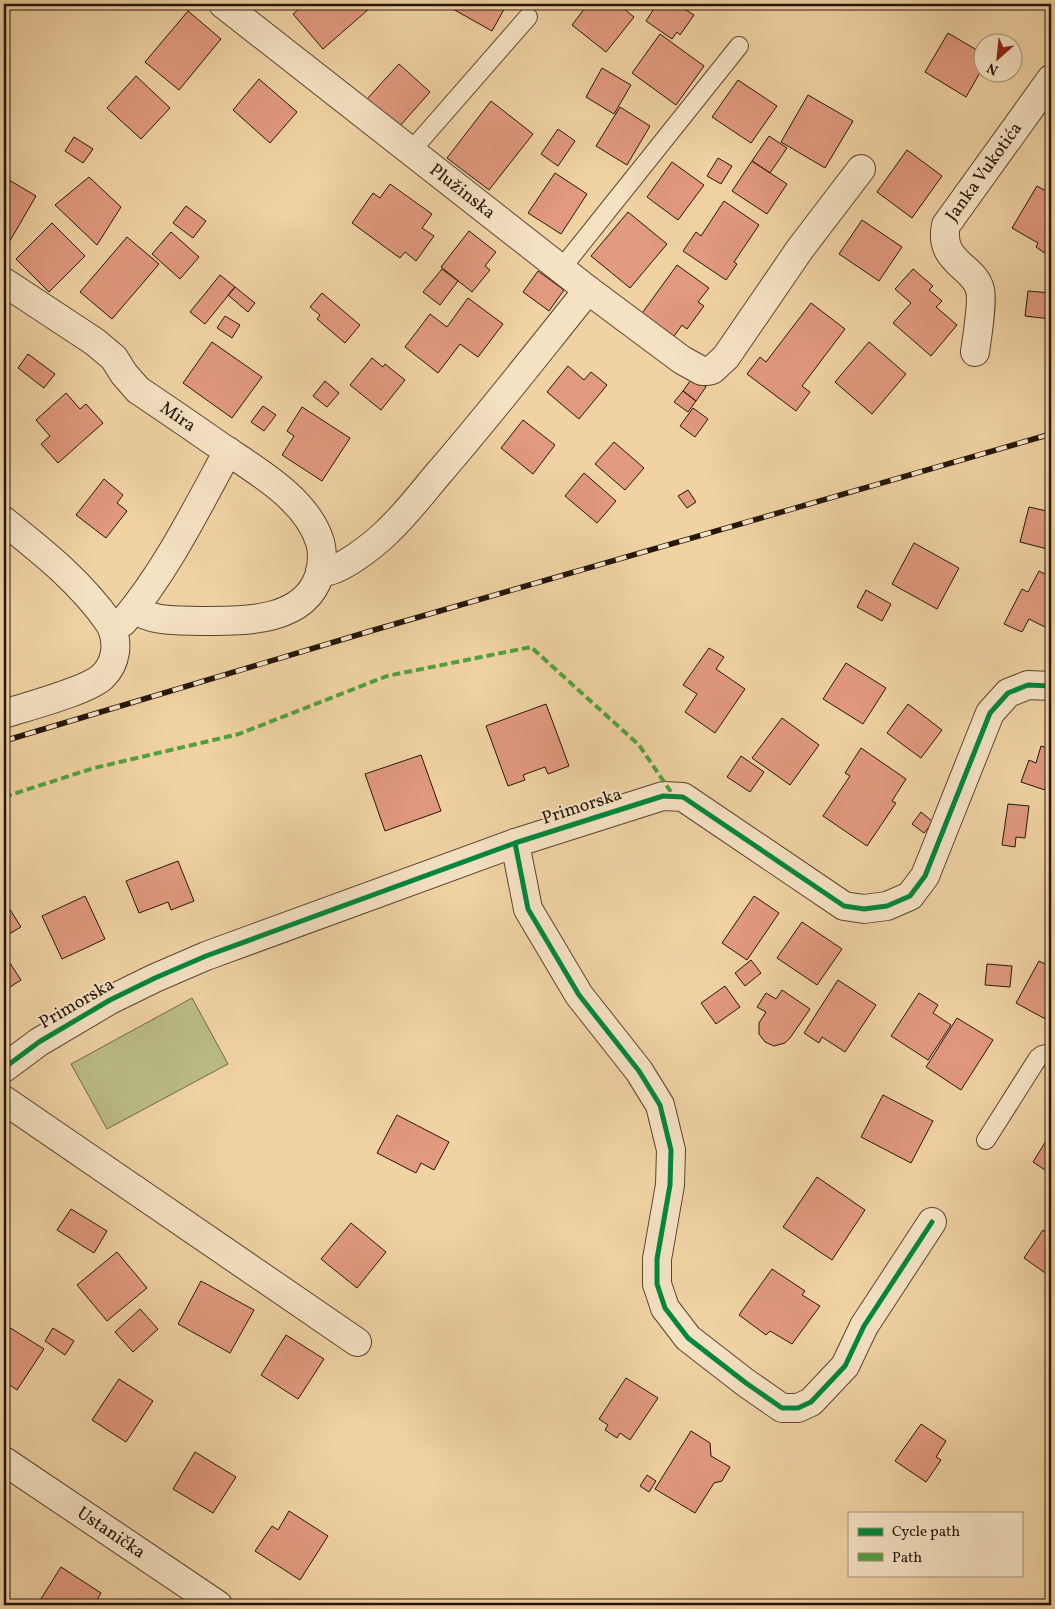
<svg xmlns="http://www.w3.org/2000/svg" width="1055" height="1609" font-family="Vollkorn,serif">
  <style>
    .green { fill: #babb85; stroke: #6f6848 }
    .building { fill: #e1997f; stroke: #24160a }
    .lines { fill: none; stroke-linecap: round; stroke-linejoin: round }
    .service-casing { stroke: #574530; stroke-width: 20 }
    .minor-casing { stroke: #574530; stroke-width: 30 }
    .service { stroke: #f5e2c3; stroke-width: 18 }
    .minor { stroke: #f5e2c3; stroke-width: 28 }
    .rail-casing { stroke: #24160a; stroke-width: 5.5 }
    .rail { stroke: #f5e2c3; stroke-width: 4; stroke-dasharray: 11; stroke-linecap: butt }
    .quiet { stroke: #50a13e; stroke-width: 4; stroke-dasharray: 8 4; stroke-linecap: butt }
    .cycleway-casing { stroke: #f5e2c3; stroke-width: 8 }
    .cycleway { stroke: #00873e; stroke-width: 5 }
    .labels { text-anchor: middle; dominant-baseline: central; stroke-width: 4; stroke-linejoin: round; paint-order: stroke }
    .street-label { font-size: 18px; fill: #24160a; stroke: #f5e2c3 }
  </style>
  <rect width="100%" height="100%" fill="#f0d2a3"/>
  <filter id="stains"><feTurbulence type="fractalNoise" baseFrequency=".004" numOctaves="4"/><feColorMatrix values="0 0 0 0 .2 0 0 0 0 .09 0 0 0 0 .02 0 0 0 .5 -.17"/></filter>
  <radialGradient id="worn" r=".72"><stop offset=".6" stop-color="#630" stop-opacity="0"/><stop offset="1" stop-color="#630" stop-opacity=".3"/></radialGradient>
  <path class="green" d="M 192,998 L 228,1064 L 107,1129 L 71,1064 Z"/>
  <path class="building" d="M 305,4 L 366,4 L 370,8 L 323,49 L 293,14 Z
    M 444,4 L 507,4 L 492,31 Z
    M 588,4 L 618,4 L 634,17 L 606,52 L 572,25 Z
    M 657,4 L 676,4 L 694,15 L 680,35 L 677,32 L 672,39 L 646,21 Z
    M 188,11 L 221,39 L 179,90 L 145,62 Z
    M 948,33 L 982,53 L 982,69 L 966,97 L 925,72 Z
    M 660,34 L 704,66 L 676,105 L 632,73 Z
    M 399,64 L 430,92 L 399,127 L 367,99 Z
    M 602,68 L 631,85 L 614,114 L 586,97 Z
    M 136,76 L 170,108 L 141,139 L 107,108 Z
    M 259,79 L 297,112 L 270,143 L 233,110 Z
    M 738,80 L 777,106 L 751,143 L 712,117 Z
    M 808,95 L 853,121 L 825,168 L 781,142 Z
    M 491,101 L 533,134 L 489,190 L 447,158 Z
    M 620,107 L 650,126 L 627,165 L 596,146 Z
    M 558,129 L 575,141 L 558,166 L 541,154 Z
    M 769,136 L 787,148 L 770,173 L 752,161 Z
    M 74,137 L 93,149 L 83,163 L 65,151 Z
    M 907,150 L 942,176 L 912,218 L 877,192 Z
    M 718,158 L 732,166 L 721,184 L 707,176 Z
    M 752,161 L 787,184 L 767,214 L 732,191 Z
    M 672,162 L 704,185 L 678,220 L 647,197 Z
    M 555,173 L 587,194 L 561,234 L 528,213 Z
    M 4,177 L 36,196 L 4,251 Z
    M 89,177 L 121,207 L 97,245 L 55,205 Z
    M 390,184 L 432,214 L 422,228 L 434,236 L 416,261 L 405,252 L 400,258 L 352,223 L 373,193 L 380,198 Z
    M 1037,186 L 1051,194 L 1051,253 L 1049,256 L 1036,247 L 1038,243 L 1012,228 Z
    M 724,201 L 759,225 L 734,262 L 737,264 L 726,280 L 683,251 L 696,232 L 701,236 Z
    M 186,206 L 206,221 L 193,238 L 173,223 Z
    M 628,212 L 667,244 L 630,288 L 591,256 Z
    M 862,220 L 902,247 L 879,281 L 839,254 Z
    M 52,223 L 85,256 L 49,292 L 16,259 Z
    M 469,231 L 496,252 L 485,266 L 490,270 L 472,292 L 441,267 Z
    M 171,232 L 199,257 L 180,279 L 152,254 Z
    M 127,237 L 159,264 L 112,319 L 80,292 Z
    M 677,265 L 709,288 L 698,302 L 704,306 L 687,329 L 682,325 L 672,339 L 640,316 Z
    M 442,269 L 458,281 L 440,305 L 423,292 Z
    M 913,269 L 933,286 L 929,290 L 942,301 L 936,307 L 957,325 L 931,356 L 893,323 L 911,303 L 895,289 Z
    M 538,271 L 564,290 L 549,311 L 523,292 Z
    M 220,275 L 235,287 L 205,324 L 190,312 Z
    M 235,287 L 255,303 L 248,312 L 228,295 Z
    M 1028,291 L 1051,293 L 1051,319 L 1025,316 Z
    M 322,293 L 360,325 L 345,343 L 317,319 L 320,315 L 310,307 Z
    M 468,298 L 503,324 L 478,357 L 460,344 L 438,373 L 405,347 L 430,314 L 447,327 Z
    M 811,303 L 845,329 L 802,386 L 810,392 L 796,411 L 747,374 L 760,357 L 766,362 Z
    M 225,316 L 240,325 L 232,338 L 217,328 Z
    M 212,342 L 262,377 L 232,418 L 183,383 Z
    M 869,342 L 906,374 L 872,414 L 835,382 Z
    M 28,354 L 55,374 L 44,388 L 18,368 Z
    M 372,358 L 383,367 L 385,364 L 405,380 L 381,410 L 350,385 Z
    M 568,366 L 584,380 L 591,372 L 607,385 L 579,419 L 547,392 Z
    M 693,377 L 706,387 L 696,401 L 683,391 Z
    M 325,381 L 339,393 L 327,407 L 313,396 Z
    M 683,391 L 696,401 L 688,412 L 674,402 Z
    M 66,393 L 80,409 L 86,404 L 103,423 L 58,463 L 41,444 L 50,436 L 36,420 Z
    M 263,406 L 276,415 L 264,431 L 251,422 Z
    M 302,407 L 350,438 L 322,481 L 282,455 L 294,436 L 287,431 Z
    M 693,408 L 708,419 L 695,437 L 680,426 Z
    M 523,420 L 555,445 L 533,474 L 501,448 Z
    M 614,442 L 644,468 L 625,490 L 595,464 Z
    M 584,473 L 616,501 L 597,523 L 565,496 Z
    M 104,479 L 123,495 L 117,503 L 127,511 L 106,538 L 76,515 Z
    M 688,490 L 696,502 L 687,508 L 678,496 Z
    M 1029,507 L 1051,512 L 1051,550 L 1020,542 Z
    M 914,543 L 959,568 L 937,609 L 892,584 Z
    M 1039,571 L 1051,577 L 1051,630 L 1029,619 L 1022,632 L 1004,624 L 1022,589 L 1028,592 Z
    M 866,590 L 891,604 L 882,621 L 857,607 Z
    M 709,648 L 724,657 L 716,669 L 745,689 L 715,733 L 685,712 L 697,694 L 683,685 Z
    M 846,663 L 886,688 L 863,724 L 823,699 Z
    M 546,704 L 569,766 L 548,774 L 545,767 L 523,775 L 525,780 L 508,786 L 486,726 Z
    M 908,704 L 942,730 L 921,758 L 887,733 Z
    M 782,718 L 819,745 L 790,785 L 752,758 Z
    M 1041,746 L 1051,749 L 1051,792 L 1021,782 L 1029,760 L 1036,763 Z
    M 861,748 L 906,779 L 892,801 L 896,803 L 867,846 L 823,816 L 850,776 L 845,773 Z
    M 421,755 L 441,811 L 385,831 L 365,774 Z
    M 741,756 L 764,772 L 750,792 L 727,777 Z
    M 1008,804 L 1029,806 L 1025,838 L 1016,837 L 1015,847 L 1002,845 Z
    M 921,812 L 933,822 L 924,833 L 912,824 Z
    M 178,861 L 194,901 L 171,910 L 168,902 L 139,913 L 126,881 Z
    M 85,896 L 105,939 L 62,959 L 42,916 Z
    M 754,896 L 779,913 L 747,960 L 722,943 Z
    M 4,900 L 21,927 L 4,937 Z
    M 802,922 L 842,949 L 817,985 L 777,958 Z
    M 4,954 L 21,980 L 4,991 Z
    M 751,960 L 761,973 L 745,986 L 735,973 Z
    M 1039,961 L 1051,967 L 1051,1022 L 1016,1003 Z
    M 987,964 L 1012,966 L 1010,987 L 985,985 Z
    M 838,980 L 876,1005 L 845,1052 L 822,1037 L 819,1043 L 804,1033 Z
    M 725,986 L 740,1007 L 716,1024 L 701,1003 Z
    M 782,990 L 810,1009 L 790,1038 L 785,1043 L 774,1046 L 765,1042 L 759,1034 L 759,1023 L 766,1012 L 757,1007 L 766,993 L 776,999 Z
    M 919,993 L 938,1005 L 933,1013 L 951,1025 L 928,1060 L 891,1036 Z
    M 957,1018 L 993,1040 L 961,1090 L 926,1067 Z
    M 883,1095 L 933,1121 L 911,1163 L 861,1137 Z
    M 397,1115 L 449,1142 L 434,1170 L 421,1163 L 416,1173 L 377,1153 Z
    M 1051,1133 L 1051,1174 L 1033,1162 Z
    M 817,1177 L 865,1210 L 832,1260 L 783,1227 Z
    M 71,1209 L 107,1231 L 94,1253 L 57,1230 Z
    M 351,1223 L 386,1252 L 357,1288 L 321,1259 Z
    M 1043,1230 L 1051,1236 L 1051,1277 L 1024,1258 Z
    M 117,1252 L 147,1288 L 107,1321 L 77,1285 Z
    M 772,1269 L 805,1291 L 802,1295 L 820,1306 L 792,1344 L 770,1331 L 766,1335 L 739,1315 Z
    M 201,1281 L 254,1310 L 230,1353 L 178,1324 Z
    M 140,1309 L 158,1329 L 133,1352 L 115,1332 Z
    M 4,1324 L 44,1349 L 17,1390 L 4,1381 Z
    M 53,1328 L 74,1341 L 65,1355 L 45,1341 Z
    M 286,1335 L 324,1359 L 298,1399 L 261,1375 Z
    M 626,1378 L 658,1398 L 630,1440 L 620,1433 L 617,1438 L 605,1430 L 608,1425 L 599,1419 Z
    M 119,1379 L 153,1401 L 126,1442 L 92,1420 Z
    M 921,1424 L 946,1441 L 936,1457 L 941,1460 L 926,1482 L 895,1461 Z
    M 691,1431 L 710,1443 L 711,1456 L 730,1467 L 722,1481 L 714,1483 L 695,1513 L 655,1489 Z
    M 195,1452 L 236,1477 L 213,1513 L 173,1489 Z
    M 647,1475 L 656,1481 L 649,1492 L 640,1486 Z
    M 289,1511 L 328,1536 L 300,1580 L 255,1551 L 272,1526 L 278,1530 Z
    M 4,1537 L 10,1542 L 4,1552 Z
    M 61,1567 L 101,1593 L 94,1605 L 37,1605 Z"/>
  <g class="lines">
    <defs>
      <path id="service" d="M 411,151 L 528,17
        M 561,269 L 739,46
        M 986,1140 L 1038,1058 L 1042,1055 L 1051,1053"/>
      <g id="minor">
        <path id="s1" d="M 223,4 L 588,290 L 682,360 L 702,371 L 707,371 L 712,370 L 726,357 L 800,249 L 861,169"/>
        <path id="s2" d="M 4,282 L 95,342 L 114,358 L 124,374 L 138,390 C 165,408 191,426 217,444 C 253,469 306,497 320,542 C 323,553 322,566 319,576 C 304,622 244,621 204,621 C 179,620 155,623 134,609"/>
        <path id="s3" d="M 975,352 C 977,338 983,301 980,290 C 975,266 938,263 946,225 L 1051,79"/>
        <path d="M 4,521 C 43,552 82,583 110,624 C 119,642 117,663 102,677 C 87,691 25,707 4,714"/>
        <path d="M 320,572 C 338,574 375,544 388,531 C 406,514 422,493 438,474 C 490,414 538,352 588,290"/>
        <path d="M 123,622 C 166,571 196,510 228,451"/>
        <path d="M 515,843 L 528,909 L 579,995 L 639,1071 L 660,1105 L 671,1150 L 670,1185 L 657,1259 L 657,1284 L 665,1308 L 688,1338 L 746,1383 L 782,1408 L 798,1408 L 811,1402 L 845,1366 L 864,1326 L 932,1222"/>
        <path d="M 4,1068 L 39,1042 L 110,1000 L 155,978 L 206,956 L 515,843 L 663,796 L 683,797 L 844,906 L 864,909 L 887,906 L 910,896 L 925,876 L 990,713 L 1008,693 L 1028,685 L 1051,686"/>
        <path d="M 4,1100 L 357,1342"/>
        <path id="s4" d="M 4,1461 L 218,1605"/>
      </g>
    </defs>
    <use href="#service" class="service-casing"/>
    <use href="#minor" class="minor-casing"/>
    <use href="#service" class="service"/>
    <use href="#minor" class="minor"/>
    <defs>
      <path id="rail" d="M 4,741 L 374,630 L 1051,434"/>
    </defs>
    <use href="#rail" class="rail-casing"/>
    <use href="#rail" class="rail"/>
    <path class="quiet" d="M 4,797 L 94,768 L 239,734 L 387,676 L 531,647 L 639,745 L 673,795"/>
    <defs>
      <path id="cycleway" d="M 515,843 L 528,909 L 579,995 L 639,1071 L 660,1105 L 671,1150 L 670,1185 L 657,1259 L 657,1284 L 665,1308 L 688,1338 L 746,1383 L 782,1408 L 798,1408 L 811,1402 L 845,1366 L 864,1326 L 932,1222
        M 4,1068 L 39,1042 L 110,1000 L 155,978 L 206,956 L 515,843 L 663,796 L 683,797 L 844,906 L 864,909 L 887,906 L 910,896 L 925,876 L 990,713 L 1008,693 L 1028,685 L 1051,686"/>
    </defs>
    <use href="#cycleway" class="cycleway-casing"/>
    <use href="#cycleway" class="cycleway"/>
  </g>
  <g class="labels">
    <g class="street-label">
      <text stroke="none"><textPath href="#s3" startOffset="205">Janka Vukotića</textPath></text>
      <text stroke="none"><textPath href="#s1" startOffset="304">Plužinska</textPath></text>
      <text stroke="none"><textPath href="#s2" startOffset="222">Mira</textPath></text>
      <text transform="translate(582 807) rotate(-18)">Primorska</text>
      <text transform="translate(77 1004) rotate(-30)">Primorska</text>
      <text stroke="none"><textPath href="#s4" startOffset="129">Ustanička</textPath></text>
    </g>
  </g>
  <rect width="1055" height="1609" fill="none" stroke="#f0d2a3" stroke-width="20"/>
  <rect x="5" y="5" width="1045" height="1599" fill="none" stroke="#24160a" stroke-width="2.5"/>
  <rect x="10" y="10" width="1035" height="1589" fill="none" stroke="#24160a"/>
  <rect x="848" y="1512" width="175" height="65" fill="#f5e2c3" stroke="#a19079"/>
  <rect x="858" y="1528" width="25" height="8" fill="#00873e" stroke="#a19079"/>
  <text x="892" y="1536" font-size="15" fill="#24160a">Cycle path</text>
  <rect x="858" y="1553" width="25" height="8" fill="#50a13e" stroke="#a19079"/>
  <text x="892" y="1562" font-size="15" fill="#24160a">Path</text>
  <g transform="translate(998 58) rotate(207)"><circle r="24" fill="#f5e2c3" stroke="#a19079"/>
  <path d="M0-4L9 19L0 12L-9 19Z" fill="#8f2418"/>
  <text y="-8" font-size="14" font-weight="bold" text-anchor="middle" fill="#24160a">N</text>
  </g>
  <rect width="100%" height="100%" filter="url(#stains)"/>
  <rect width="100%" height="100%" fill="url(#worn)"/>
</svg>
